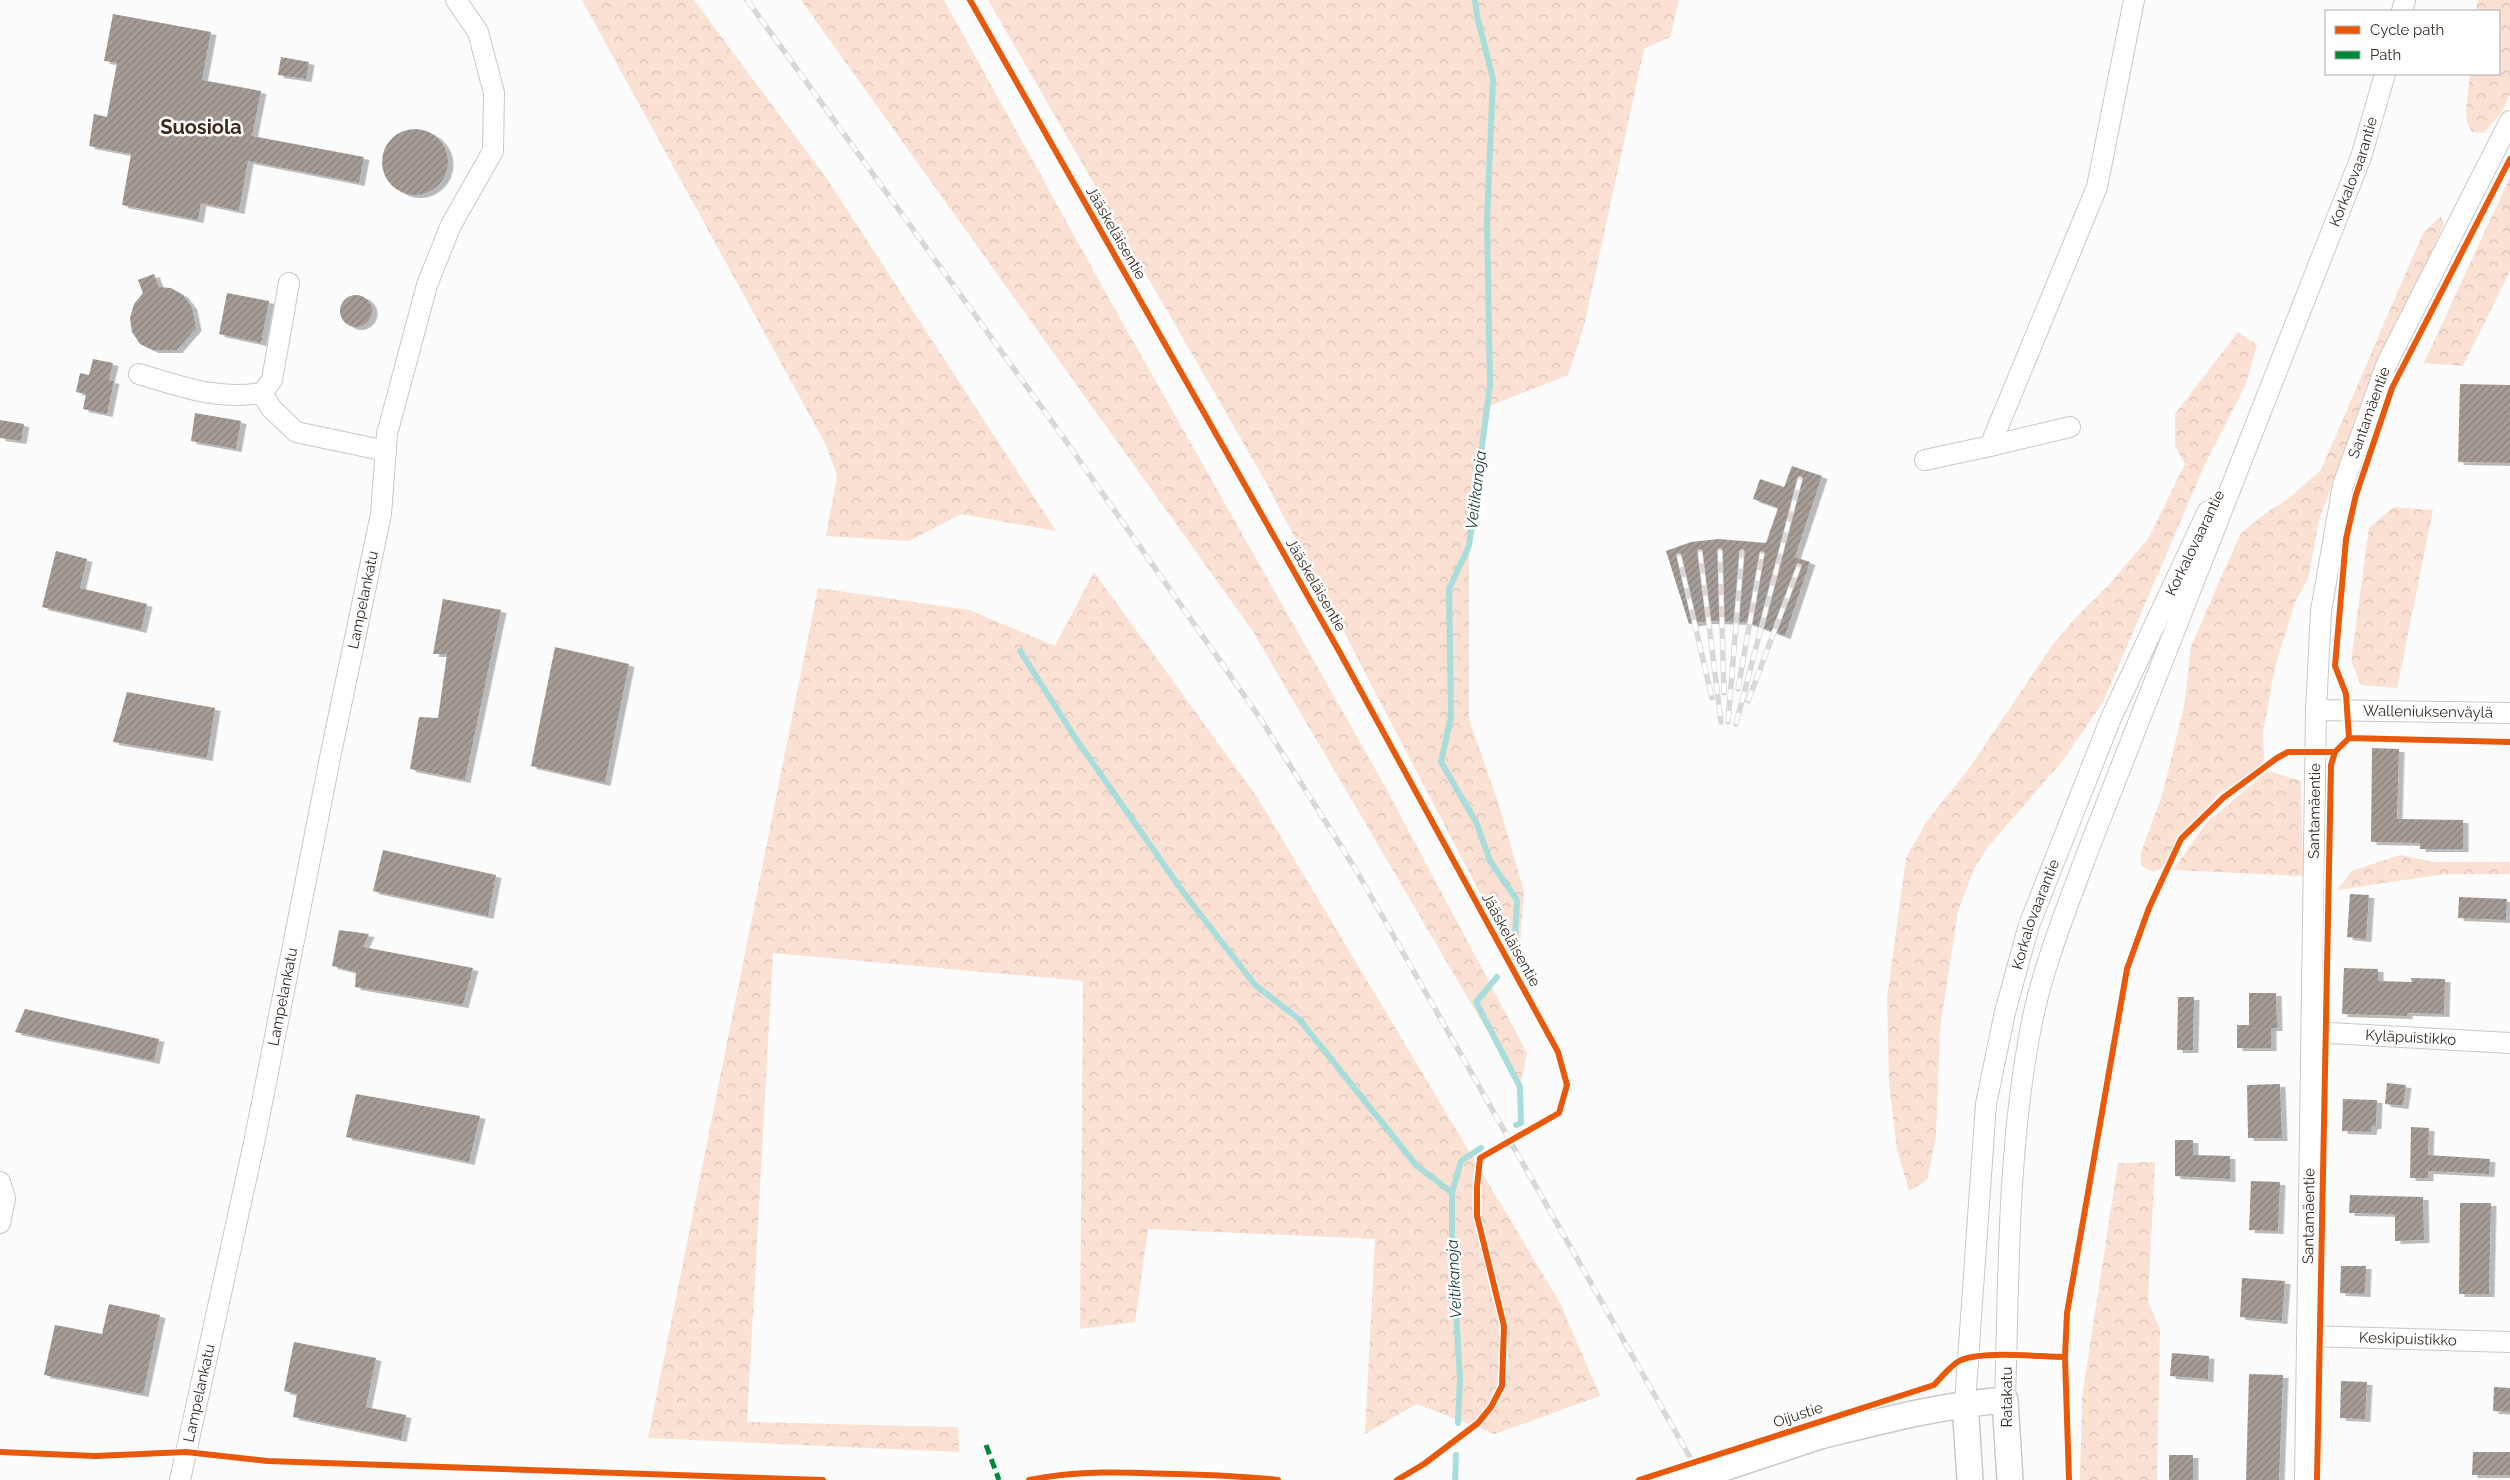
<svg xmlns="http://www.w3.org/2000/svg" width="2510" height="1480" font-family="Raleway,sans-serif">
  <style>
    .forest { fill: url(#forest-crowns) }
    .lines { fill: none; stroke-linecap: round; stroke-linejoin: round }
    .stream { stroke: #a8dddc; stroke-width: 6 }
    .building { fill: url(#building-hatch); filter: url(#shadow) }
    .minor-casing { stroke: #cdc7c3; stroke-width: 22 }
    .major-casing { stroke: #cdc7c3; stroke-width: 28 }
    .minor { stroke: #fff; stroke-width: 20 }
    .major { stroke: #fff; stroke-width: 25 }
    .rail-casing { stroke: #d9d8d7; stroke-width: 5.5 }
    .rail { stroke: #fff; stroke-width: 4; stroke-dasharray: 11; stroke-linecap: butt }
    .major-bridge-casing { stroke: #cdc7c3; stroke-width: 28; stroke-linecap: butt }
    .major-bridge { stroke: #fff; stroke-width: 25 }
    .quiet { stroke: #00873e; stroke-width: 5; stroke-dasharray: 10 5; stroke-linecap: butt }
    .cycleway-casing { stroke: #fff; stroke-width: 9 }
    .cycleway { stroke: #e8590c; stroke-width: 6 }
    .labels { text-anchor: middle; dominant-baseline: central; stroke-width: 5; stroke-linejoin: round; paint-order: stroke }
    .street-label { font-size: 15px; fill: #382c24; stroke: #fff }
    .water-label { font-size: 16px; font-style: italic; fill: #123838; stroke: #fff }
    .district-label { font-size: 20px; font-weight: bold; fill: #402718; stroke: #fff }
  </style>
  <defs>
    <pattern id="forest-crowns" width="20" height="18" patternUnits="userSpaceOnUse" patternTransform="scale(1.25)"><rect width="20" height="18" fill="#fbe1d3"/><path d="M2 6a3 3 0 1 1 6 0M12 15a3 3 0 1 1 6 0" fill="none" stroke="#d8c1b5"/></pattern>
    <pattern id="building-hatch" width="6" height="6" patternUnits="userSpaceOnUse" patternTransform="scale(1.25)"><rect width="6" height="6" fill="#a69d97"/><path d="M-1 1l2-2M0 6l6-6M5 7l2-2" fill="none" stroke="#88807b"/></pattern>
    <filter id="shadow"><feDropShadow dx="5.5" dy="3" stdDeviation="0" flood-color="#0004"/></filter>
  </defs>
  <rect width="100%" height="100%" fill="#fcfcfc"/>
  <path class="forest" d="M 582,0 L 694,0 L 827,179 L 1056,531 L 961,514 L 909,541 L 826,536 L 837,476 L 826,445 Z
    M 801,0 L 944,0 L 1113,306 L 1382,781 L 1527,1053 L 1520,1087 L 1252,630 Z
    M 988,0 L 1679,0 L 1670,37 L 1644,49 L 1584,326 L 1568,375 L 1487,407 L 1469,546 L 1469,720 L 1497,799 L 1524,891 L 1518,966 L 1264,479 Z
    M 2478,0 L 2510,0 L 2510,94 L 2502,112 L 2484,133 L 2472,132 L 2467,122 L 2466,110 L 2470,74 L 2499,74 L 2499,11 L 2476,11 Z
    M 2510,177 L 2510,271 L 2463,366 L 2424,363 Z
    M 2441,216 L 2444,224 L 2363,402 L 2319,520 L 2308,579 L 2295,602 L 2275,667 L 2263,733 L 2264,759 L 2258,770 L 2218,794 L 2166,867 L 2153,872 L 2141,866 L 2141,853 L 2163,792 L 2184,707 L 2191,647 L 2221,577 L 2241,533 L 2271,509 L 2283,503 L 2321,470 L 2423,233 Z
    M 2238,332 L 2257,345 L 2245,386 L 2206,462 L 2103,702 L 2064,759 L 1987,848 L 1974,869 L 1958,911 L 1940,1028 L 1936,1137 L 1927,1180 L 1909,1191 L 1897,1150 L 1889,1083 L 1887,998 L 1906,858 L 1927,821 L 1968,770 L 2051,647 L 2077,616 L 2107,587 L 2148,539 L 2185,464 L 2175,446 L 2175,414 Z
    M 2394,507 L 2433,510 L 2397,688 L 2361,685 L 2351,661 L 2369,528 Z
    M 1094,572 L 1257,797 L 1560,1303 L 1600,1396 L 1495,1434 L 1417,1404 L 1365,1434 L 1375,1239 L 1148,1229 L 1135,1322 L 1080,1329 L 1083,981 L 773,953 L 747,1422 L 958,1427 L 959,1452 L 648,1438 L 818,588 L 969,610 L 1055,646 Z
    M 2268,771 L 2301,781 L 2303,876 L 2173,870 L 2207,822 Z
    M 2400,855 L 2434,862 L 2510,862 L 2510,874 L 2445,874 L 2337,890 L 2352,871 Z
    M 2155,1162 L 2148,1302 L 2160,1329 L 2157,1480 L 2080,1480 L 2082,1397 L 2118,1163 Z"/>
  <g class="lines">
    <path class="stream" d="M 1475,0 L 1477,16 L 1493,79 L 1487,222 L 1490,385 L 1469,546 L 1449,589 L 1451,717 L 1441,762 L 1476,822 L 1490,861 L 1517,900 L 1514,957
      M 1020,651 L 1076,739 L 1183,892 L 1255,985 L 1299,1019 L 1416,1165 L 1452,1193
      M 1497,977 L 1476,1002 L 1520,1087 L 1521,1123 L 1516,1125
      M 1458,1423 L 1460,1379 L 1452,1244 L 1452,1193 L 1461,1161 L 1481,1148
      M 1455,1480 L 1456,1455"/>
  </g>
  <path class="building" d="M 113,14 L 211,32 L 202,80 L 261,91 L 252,136 L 364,157 L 359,183 L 248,161 L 239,211 L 201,203 L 198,220 L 122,205 L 131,154 L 89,146 L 94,114 L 107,117 L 117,63 L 104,61 Z
    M 281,57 L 309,62 L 306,79 L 278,75 Z
    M382 162a33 33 0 1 1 66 0a33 33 0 1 1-66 0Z
    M 154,274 L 159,287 L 171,288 L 183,295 L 192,307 L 196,328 L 177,350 L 153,350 L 140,344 L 132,332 L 130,318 L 134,304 L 143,293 L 138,280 Z
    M 227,293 L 269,301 L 261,343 L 219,334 Z
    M340 311a16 16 0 1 1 32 0a16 16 0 1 1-32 0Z
    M 93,359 L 113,363 L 109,380 L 114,381 L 107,414 L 83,409 L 86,394 L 76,392 L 80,373 L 89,375 Z
    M 2460,384 L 2510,385 L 2510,463 L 2458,462 Z
    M 195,413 L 241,421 L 236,449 L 191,441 Z
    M 0,420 L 24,424 L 21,441 L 0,438 Z
    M 1792,466 L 1822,476 L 1795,557 L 1810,562 L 1785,636 L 1746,622 L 1709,621 L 1689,624 L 1666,551 L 1691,542 L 1719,539 L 1766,543 L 1778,508 L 1753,499 L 1760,479 L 1784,487 Z
    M 56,551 L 87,559 L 80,588 L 147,604 L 141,630 L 42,607 Z
    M 443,599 L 501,610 L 465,780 L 410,769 L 419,717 L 438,718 L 447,654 L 433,654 Z
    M 555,647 L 629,664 L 605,783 L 531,766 Z
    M 127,692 L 215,708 L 207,758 L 113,742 Z
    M 2372,748 L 2399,749 L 2397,819 L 2463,820 L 2463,849 L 2420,849 L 2420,843 L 2371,842 Z
    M 383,850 L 496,875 L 488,916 L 373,891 Z
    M 2350,894 L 2369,895 L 2366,939 L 2347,937 Z
    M 2459,897 L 2507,899 L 2506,920 L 2458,918 Z
    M 339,930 L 369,934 L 363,947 L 473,968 L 463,1005 L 355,987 L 356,972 L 332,966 Z
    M 2344,968 L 2378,969 L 2378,981 L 2412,982 L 2411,978 L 2445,979 L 2444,1014 L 2407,1013 L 2407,1016 L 2342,1014 Z
    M 2249,993 L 2276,993 L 2277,1028 L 2271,1028 L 2271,1048 L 2237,1048 L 2237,1025 L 2249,1025 Z
    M 2178,997 L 2194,997 L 2193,1050 L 2177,1050 Z
    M 25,1009 L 159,1039 L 154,1061 L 15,1032 Z
    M 2387,1083 L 2406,1085 L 2403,1106 L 2385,1104 Z
    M 2280,1084 L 2282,1138 L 2248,1138 L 2247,1085 Z
    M 356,1094 L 480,1116 L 469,1162 L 346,1137 Z
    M 2343,1099 L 2377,1100 L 2376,1126 L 2372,1126 L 2371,1132 L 2342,1131 Z
    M 2411,1127 L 2429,1128 L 2428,1155 L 2490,1159 L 2489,1174 L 2428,1171 L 2428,1178 L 2410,1178 Z
    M 2175,1140 L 2193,1140 L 2193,1155 L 2230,1156 L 2230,1179 L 2175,1176 Z
    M 2251,1181 L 2280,1182 L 2278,1231 L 2249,1230 Z
    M 2350,1195 L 2423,1197 L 2424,1240 L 2395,1241 L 2395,1214 L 2349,1213 Z
    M 2460,1203 L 2491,1203 L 2489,1294 L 2459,1294 Z
    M 2341,1266 L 2366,1266 L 2365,1294 L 2340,1293 Z
    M 2242,1278 L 2285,1281 L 2282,1321 L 2240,1317 Z
    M 109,1304 L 160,1315 L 143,1394 L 44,1375 L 55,1325 L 102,1334 Z
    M 294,1342 L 376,1358 L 366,1407 L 406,1415 L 401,1439 L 293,1417 L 297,1394 L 284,1391 Z
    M 2172,1353 L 2209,1356 L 2208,1379 L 2170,1376 Z
    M 2249,1374 L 2283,1375 L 2279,1480 L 2246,1480 Z
    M 2341,1381 L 2367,1382 L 2365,1419 L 2340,1418 Z
    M 2494,1387 L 2510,1388 L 2510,1412 L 2493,1411 Z
    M 2473,1452 L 2510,1452 L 2510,1475 L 2472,1475 Z
    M 2169,1455 L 2193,1455 L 2193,1480 L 2169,1480 Z"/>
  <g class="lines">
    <defs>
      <g id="minor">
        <path d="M 2402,11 L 2405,0"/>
        <path d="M 139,374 C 183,387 215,400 262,393 L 272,380 L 289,283"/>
        <path d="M 262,393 L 271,408 L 296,432 L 386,451"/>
        <path d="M 1990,446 L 2070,427"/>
        <path d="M 1925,460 L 1990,446 L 2097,187 L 2134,0"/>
        <path id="s1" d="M 2316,710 L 2510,713"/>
        <path id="s2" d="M 2312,1032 L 2510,1043"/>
        <path d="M 0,1182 L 5,1198 L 0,1223"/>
        <path id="s3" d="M 2307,1336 L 2510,1342"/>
        <path id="s4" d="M 2005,1400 C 2009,1275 2007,1151 2031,1027 C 2042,968 2068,905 2089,848 L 2361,157 L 2385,74"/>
        <path id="s5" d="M 1965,1403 L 1986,1104 L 2005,1012 L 2029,925 L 2111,718 L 2208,511"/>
        <path id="s6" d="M 180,1480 L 254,1143 L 331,753 L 381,514 L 387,434 L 427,285 L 451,225 L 493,151 L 494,93 L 478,32 L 456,0"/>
        <path id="s7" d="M 2305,1480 L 2316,710 L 2321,611 L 2343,485 L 2387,363 L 2510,121"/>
      </g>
      <path id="major" d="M 1965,1403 L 1970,1480
        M 1820,1436 C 1881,1421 1941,1405 2005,1400 L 2010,1480"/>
    </defs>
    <use href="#minor" class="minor-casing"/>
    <use href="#major" class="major-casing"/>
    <use href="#minor" class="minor"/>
    <use href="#major" class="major"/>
    <defs>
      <path id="rail" d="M 747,0 L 1056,427 L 1260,718 L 1356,870 L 1703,1480
        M 1720,551 L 1724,693
        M 1700,552 L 1721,722
        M 1679,556 L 1712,698
        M 1738,689 L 1762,554
        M 1748,701 L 1799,566
        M 1728,722 L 1742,552
        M 1736,724 L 1800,479"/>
    </defs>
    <use href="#rail" class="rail-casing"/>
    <use href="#rail" class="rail"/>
    <defs>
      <path id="major-bridge" d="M 1688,1480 L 1820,1436"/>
    </defs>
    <use href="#major-bridge" class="major-bridge-casing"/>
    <use href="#major-bridge" class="major-bridge"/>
    <path class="quiet" d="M 986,1445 L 999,1480"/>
    <defs>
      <path id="cycleway" d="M 970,0 L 1339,651 L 1558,1052 L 1567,1085 L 1559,1113 L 1480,1158 L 1477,1187 L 1477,1216 L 1504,1326 L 1502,1386 L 1491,1407 L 1478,1423 L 1424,1464 L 1397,1480
        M 2349,738 L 2510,742
        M 2065,1357 L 2067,1313 L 2127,969 L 2149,908 L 2181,839 L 2223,798 L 2277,758 L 2288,752 L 2335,752
        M 0,1452 L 95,1456 L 186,1452 L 267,1461 L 823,1480
        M 1029,1480 C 1078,1470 1126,1472 1175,1474 C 1209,1475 1244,1476 1278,1480
        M 1639,1480 L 1934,1385 C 1941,1378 1950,1366 1959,1361 C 1979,1350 2040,1357 2065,1357 L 2069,1480
        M 2317,1480 L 2331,765 L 2335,752 L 2349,738 L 2346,694 L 2335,666 L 2346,539 L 2356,495 L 2392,388 L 2510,159"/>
    </defs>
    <use href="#cycleway" class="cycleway-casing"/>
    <use href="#cycleway" class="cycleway"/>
  </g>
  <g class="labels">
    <g class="street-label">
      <text stroke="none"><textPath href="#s4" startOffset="1289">Korkalovaarantie</textPath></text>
      <text transform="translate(1116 233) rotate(60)">Jääskeläisentie</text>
      <text stroke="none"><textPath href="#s7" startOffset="1074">Santamäentie</textPath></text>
      <text transform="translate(2195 543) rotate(-64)">Korkalovaarantie</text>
      <text transform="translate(1316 585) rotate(60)">Jääskeläisentie</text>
      <text stroke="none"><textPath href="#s6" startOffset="899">Lampelankatu</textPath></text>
      <text stroke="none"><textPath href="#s1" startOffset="112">Walleniuksenväylä</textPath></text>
      <text stroke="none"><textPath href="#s7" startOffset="669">Santamäentie</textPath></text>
      <text stroke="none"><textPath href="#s5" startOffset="496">Korkalovaarantie</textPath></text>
      <text transform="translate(1511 940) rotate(61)">Jääskeläisentie</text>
      <text stroke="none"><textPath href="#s6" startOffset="494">Lampelankatu</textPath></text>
      <text stroke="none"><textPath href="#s2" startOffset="99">Kyläpuistikko</textPath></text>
      <text stroke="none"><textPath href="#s7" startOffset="264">Santamäentie</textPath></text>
      <text stroke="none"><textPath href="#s3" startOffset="101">Keskipuistikko</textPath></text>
      <text stroke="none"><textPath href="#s6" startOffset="89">Lampelankatu</textPath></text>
      <text transform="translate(2007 1397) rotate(-90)">Ratakatu</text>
      <text transform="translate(1798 1415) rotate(-18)">Oijustie</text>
    </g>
    <g class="water-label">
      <text transform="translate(1476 490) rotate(-83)">Veitikanoja</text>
      <text transform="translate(1454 1279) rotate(-93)">Veitikanoja</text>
    </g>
    <g class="district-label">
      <text x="201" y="127">Suosiola</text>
    </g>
  </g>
  <rect x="2325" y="10" width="175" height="65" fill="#ffffff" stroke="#afaba7"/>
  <rect x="2335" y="26" width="25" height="8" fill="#e8590c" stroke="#afaba7"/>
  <text x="2370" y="35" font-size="15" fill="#382c24">Cycle path</text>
  <rect x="2335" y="51" width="25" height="8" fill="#00873e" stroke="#afaba7"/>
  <text x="2370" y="60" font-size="15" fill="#382c24">Path</text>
</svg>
